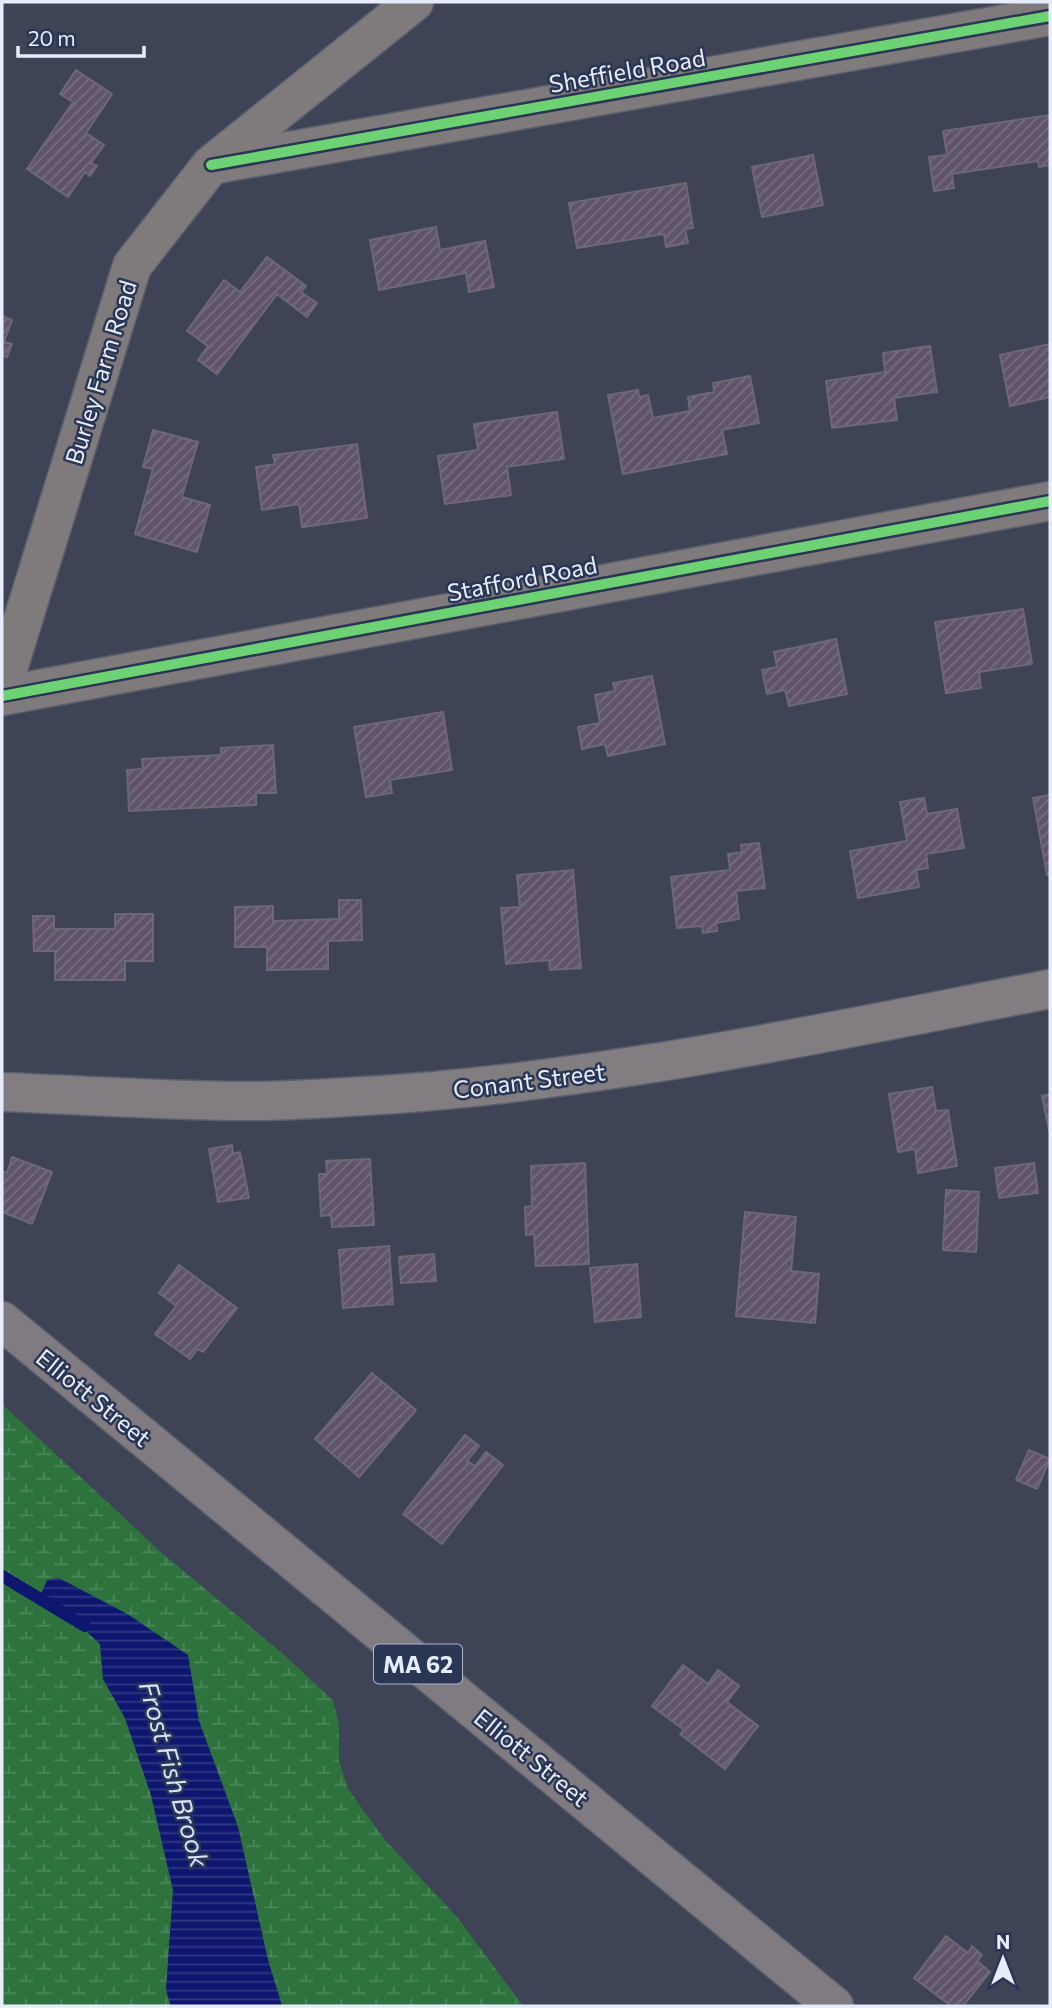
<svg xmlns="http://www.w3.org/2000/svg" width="1052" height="2008" font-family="Commissioner,sans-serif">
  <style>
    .wetland { fill: url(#wetland-marsh) }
    .water { fill: url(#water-rules) }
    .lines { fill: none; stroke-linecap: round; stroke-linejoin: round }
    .stream { stroke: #0e176f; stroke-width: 12 }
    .building { fill: url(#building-hatch); stroke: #6c6876; stroke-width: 2 }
    .street-casing { stroke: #5b606e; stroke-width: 41 }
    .secondary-casing { stroke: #5b606e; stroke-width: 41 }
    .primary-casing { stroke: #5b606e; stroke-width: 41 }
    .street { stroke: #7f7a7c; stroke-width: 38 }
    .secondary { stroke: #817d81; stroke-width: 38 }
    .primary { stroke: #7f7b81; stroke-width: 38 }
    .cycleway-casing { stroke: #2a3653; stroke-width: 15 }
    .cycleway { stroke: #6cd273; stroke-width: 10 }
    .labels { text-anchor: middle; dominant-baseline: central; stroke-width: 5; stroke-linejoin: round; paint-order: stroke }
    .shield { fill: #2a3653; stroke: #aeb6ca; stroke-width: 2 }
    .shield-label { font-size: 23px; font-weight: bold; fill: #e7edfd }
    .street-label { font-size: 24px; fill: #e7edfd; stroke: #2a3653 }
    .water-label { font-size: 26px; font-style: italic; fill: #d6e1fb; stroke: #2a3653 }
  </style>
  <defs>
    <pattern id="wetland-marsh" width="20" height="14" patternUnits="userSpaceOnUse" patternTransform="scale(1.75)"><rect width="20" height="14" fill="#2e733d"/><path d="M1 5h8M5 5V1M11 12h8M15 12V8" fill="none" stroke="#4c875a"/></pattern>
    <pattern id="water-rules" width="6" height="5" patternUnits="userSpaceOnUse" patternTransform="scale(1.75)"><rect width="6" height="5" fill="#0e176f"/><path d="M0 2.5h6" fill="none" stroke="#313984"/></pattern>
    <pattern id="building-hatch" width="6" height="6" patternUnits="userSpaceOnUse" patternTransform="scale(1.75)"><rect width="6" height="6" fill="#60546b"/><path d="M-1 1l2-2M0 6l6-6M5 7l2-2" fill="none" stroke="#776d81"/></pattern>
  </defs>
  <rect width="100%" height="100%" fill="#3e4455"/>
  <path class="wetland" d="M 2,1404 L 163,1554 L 282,1653 L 333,1700 L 339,1724 L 339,1761 L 348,1789 L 385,1840 L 458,1918 L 523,2006 L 282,2006 L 268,1960 L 238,1827 L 199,1721 L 188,1655 L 55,1602 L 100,1644 L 103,1679 L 125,1718 L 151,1795 L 173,1890 L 166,1990 L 171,2006 L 2,2006 Z"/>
  <path class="water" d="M 59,1578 L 129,1615 L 188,1655 L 199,1721 L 238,1827 L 268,1960 L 282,2006 L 171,2006 L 166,1990 L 173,1890 L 151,1795 L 125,1718 L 103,1679 L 100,1644 L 55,1602 L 41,1594 L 47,1580 Z"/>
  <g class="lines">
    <path class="stream" d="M 2,1576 L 85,1626"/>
  </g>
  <path class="building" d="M 76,70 L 112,94 L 86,133 L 104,145 L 91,163 L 97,166 L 90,176 L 85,172 L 68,197 L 27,169 L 73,102 L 60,94 Z
    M 1050,115 L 1050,165 L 1039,167 L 1038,161 L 952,174 L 954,188 L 934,191 L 929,157 L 947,155 L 943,131 Z
    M 813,155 L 823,205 L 762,217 L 752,167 Z
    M 686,183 L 693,228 L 685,229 L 688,243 L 666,247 L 664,234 L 577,248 L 569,203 Z
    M 436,227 L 440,250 L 485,241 L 494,287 L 469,292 L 466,273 L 379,290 L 370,240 Z
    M 267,257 L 306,286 L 301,292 L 317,303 L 307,317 L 277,294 L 217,374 L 198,360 L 208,346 L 187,331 L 224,280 L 240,292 Z
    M 2,316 L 12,320 L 4,342 L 12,344 L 7,357 L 2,355 Z
    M 1050,344 L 1050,397 L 1010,406 L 1000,355 Z
    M 930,346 L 937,392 L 894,398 L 897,420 L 832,428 L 826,381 L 885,372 L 883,353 Z
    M 750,376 L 759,423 L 722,430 L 727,454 L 623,474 L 608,395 L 638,390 L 639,397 L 648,395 L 653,418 L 690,411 L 688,397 L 714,392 L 713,383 Z
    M 557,412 L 564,459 L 507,467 L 511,495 L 445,504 L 438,456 L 478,450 L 474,424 Z
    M 153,430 L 198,442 L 182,497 L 210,505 L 197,552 L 135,534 L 153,469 L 143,467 Z
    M 357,444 L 367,518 L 302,527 L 299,504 L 262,510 L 256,467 L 275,464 L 273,455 Z
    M 1023,609 L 1032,664 L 979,672 L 981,688 L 946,693 L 935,622 Z
    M 836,639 L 847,694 L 789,706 L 785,690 L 767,694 L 762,670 L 777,667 L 774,652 Z
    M 652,676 L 665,744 L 608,756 L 605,744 L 582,749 L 578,727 L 600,723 L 595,695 L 615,691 L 613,683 Z
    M 443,712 L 452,770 L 390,780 L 392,793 L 366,797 L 354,727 Z
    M 273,745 L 276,793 L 256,793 L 256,805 L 129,811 L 127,770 L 143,769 L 142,759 L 221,755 L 221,748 Z
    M 1050,795 L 1050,874 L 1047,875 L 1033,798 Z
    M 924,798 L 927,814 L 957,809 L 964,848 L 926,854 L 928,868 L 916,870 L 919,887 L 858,898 L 850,851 L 907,841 L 900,802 Z
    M 759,843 L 765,888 L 736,891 L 739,919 L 716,923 L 717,931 L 703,933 L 702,926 L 677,928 L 671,877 L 730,870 L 728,854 L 742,852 L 741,845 Z
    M 573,870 L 581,968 L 550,970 L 549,960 L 506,964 L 501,908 L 520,907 L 517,875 Z
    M 339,900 L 361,900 L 362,940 L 328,941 L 328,969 L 267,970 L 267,947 L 235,947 L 235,907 L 273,906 L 273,921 L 339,919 Z
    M 115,914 L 153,914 L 153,961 L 125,961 L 125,980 L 55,980 L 55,951 L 34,951 L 33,916 L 54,916 L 54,929 L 115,929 Z
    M 932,1087 L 936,1111 L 948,1110 L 957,1166 L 918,1173 L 915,1149 L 898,1152 L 889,1094 Z
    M 1050,1094 L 1050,1135 L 1042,1096 Z
    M 232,1145 L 233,1154 L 240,1152 L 249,1198 L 218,1202 L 209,1149 Z
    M 12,1157 L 52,1172 L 32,1224 L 2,1212 L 2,1171 L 7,1173 Z
    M 370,1159 L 374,1225 L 332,1227 L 331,1215 L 321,1216 L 319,1174 L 327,1174 L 326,1161 Z
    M 585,1163 L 589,1264 L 536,1266 L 534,1234 L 526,1235 L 525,1207 L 532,1206 L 531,1166 Z
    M 1034,1163 L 1038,1193 L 999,1198 L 995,1168 Z
    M 946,1190 L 979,1192 L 976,1252 L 943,1250 Z
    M 745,1212 L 796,1217 L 791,1271 L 819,1274 L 815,1323 L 736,1316 Z
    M 389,1246 L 393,1304 L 343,1308 L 339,1250 Z
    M 434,1254 L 436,1281 L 401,1283 L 399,1257 Z
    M 637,1264 L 641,1317 L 595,1322 L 590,1268 Z
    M 179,1265 L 237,1308 L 203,1352 L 198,1349 L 190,1359 L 155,1334 L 176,1306 L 159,1293 Z
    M 372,1373 L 416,1410 L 359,1477 L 315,1439 Z
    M 465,1435 L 479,1446 L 467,1461 L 475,1466 L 486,1452 L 503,1465 L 442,1544 L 403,1514 Z
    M 1029,1450 L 1050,1459 L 1037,1489 L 1016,1480 Z
    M 683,1665 L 708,1684 L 718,1670 L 739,1686 L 727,1702 L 758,1726 L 725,1769 L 680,1734 L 684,1730 L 652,1706 Z
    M 946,1936 L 968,1953 L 972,1946 L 982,1955 L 977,1961 L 990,1972 L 963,2006 L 951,2006 L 914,1978 Z"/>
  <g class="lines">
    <defs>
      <path id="street" d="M 211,165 L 1050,16
        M 2,688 L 132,266 L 211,165 L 414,2
        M 2,696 L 1050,501"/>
      <path id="secondary" d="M 2,1092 C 85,1095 168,1101 251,1101 C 283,1101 315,1099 347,1097 C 585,1085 817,1034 1050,989"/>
      <path id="primary" d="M 2,1321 L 834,2006"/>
    </defs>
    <use href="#street" class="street-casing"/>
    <use href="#secondary" class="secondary-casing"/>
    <use href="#primary" class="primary-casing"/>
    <use href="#street" class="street"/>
    <use href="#secondary" class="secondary"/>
    <use href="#primary" class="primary"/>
    <defs>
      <path id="cycleway" d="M 211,165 L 1050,16
        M 2,696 L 1050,501"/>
    </defs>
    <use href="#cycleway" class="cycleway-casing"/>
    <use href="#cycleway" class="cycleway"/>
  </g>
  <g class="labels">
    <rect class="shield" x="374" y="1644.5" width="88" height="39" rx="5"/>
    <g class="shield-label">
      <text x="418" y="1664">MA 62</text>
    </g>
    <g class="street-label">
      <text transform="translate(627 70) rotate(-10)">Sheffield Road</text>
      <text transform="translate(100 372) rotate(-73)">Burley Farm Road</text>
      <text transform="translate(522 578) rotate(-11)">Stafford Road</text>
      <text transform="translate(529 1080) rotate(-7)">Conant Street</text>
      <text transform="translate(94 1397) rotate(39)">Elliott Street</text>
      <text transform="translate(532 1757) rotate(39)">Elliott Street</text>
    </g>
    <g class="water-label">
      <text transform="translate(175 1774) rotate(74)">Frost Fish Brook</text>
    </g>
  </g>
  <rect width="1052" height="2008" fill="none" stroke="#e7edfd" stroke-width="7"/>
  <g transform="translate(1003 1959)" stroke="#2a3653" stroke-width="5" paint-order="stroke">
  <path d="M0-5L12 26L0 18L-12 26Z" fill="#e7edfd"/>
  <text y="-10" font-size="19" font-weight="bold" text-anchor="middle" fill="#e7edfd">N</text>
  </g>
  <path d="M18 46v10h126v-10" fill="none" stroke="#e7edfd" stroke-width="3.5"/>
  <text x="28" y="46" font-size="21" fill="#e7edfd" stroke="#2a3653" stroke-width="5" paint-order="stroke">20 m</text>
</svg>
